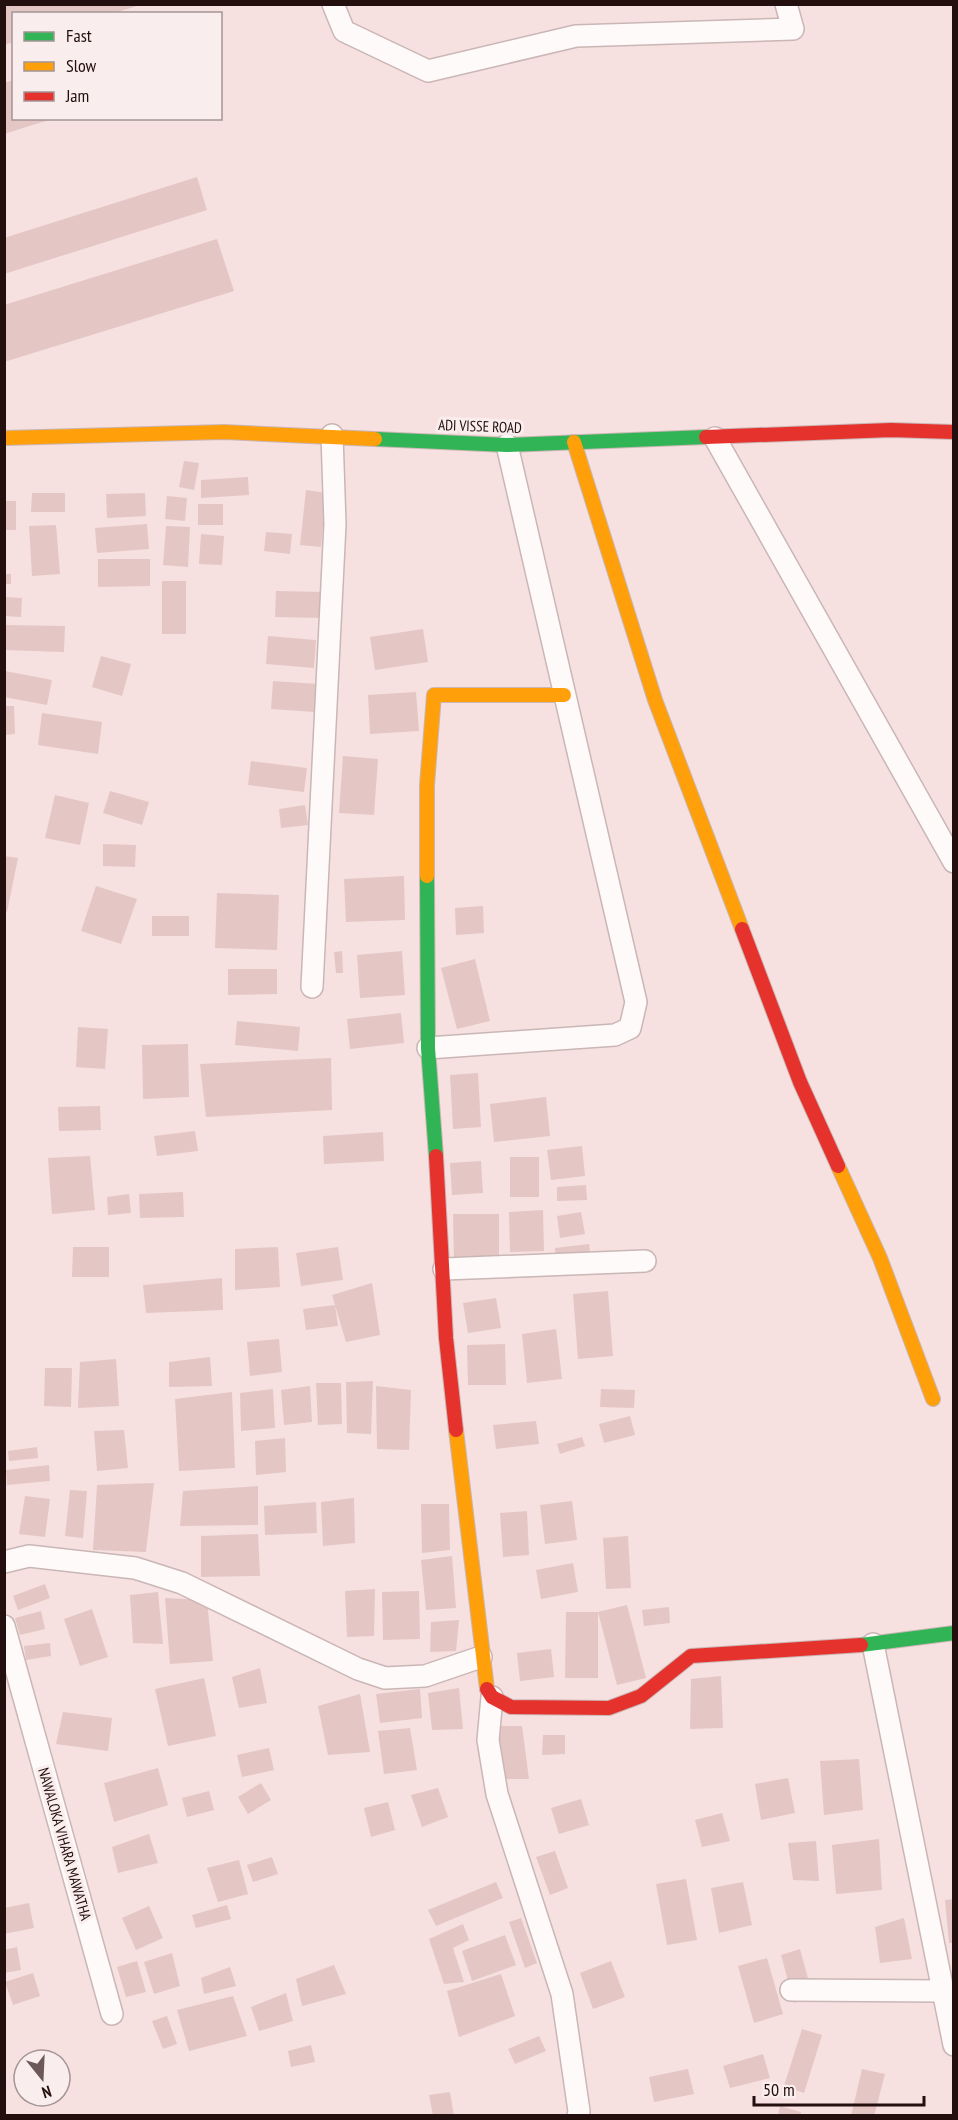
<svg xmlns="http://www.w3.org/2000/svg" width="958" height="2120" font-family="'PT Sans Narrow',sans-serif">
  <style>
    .building { fill: #e4c6c5 }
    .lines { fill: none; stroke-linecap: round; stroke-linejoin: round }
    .street-casing { stroke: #cab6b5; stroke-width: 24 }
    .fast-casing { stroke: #cab6b5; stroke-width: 16 }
    .slow-casing { stroke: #cab6b5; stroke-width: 16 }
    .jam-casing { stroke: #cab6b5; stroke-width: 16 }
    .street { stroke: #fefafa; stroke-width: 21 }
    .fast { stroke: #30b455; stroke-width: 14 }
    .slow { stroke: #ff9f0a; stroke-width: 14 }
    .jam { stroke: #e5322d; stroke-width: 14 }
    .labels { text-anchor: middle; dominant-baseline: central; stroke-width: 6; stroke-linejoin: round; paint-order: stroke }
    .street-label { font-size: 15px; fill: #220f0e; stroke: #faeded }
  </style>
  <rect width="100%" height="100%" fill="#f6e1e0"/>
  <path class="building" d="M 12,4 L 140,4 L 140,5 L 111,14 L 14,14 L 14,42 L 4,45 L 4,7 Z
    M 14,80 L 14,118 L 52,119 L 4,134 L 4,83 Z
    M 197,177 L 207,210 L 4,274 L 4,238 Z
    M 217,239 L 234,291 L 4,362 L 4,305 Z
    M 184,461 L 199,463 L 194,490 L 179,487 Z
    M 248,477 L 249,495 L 201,498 L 201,480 Z
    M 306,490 L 326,493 L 321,547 L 300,545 Z
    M 32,493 L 65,493 L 65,512 L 31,512 Z
    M 145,493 L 146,516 L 107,518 L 106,494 Z
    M 167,496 L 187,498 L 185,521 L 165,519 Z
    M 4,501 L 16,501 L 16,530 L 4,530 Z
    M 198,504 L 223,504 L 223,525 L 198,525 Z
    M 147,524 L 149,549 L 97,553 L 95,528 Z
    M 56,525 L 60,574 L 32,576 L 29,526 Z
    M 166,526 L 190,527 L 188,567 L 163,565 Z
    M 266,532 L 292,534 L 290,554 L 264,551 Z
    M 201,534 L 224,536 L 222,565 L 199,564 Z
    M 98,559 L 150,559 L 150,586 L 98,587 Z
    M 4,574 L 11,574 L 11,584 L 4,584 Z
    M 162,581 L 186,581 L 186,634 L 162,634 Z
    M 276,591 L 325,592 L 324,618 L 275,617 Z
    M 4,597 L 22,598 L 21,617 L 4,616 Z
    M 5,625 L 65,626 L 64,652 L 4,650 Z
    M 423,629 L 428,662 L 375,670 L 370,637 Z
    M 268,636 L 316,640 L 314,668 L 266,664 Z
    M 101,656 L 131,664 L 122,696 L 92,687 Z
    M 5,671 L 52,680 L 47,705 L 4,697 Z
    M 273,681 L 318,684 L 315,712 L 271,709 Z
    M 416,692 L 419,731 L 370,734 L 368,695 Z
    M 4,706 L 14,706 L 15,734 L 4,735 Z
    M 42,713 L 102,722 L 98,754 L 38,745 Z
    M 343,756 L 378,759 L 374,815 L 339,813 Z
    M 251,761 L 307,768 L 304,792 L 248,785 Z
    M 110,791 L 149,802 L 142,825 L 103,813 Z
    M 55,795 L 89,803 L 80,845 L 45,838 Z
    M 305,805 L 308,825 L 281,828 L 279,809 Z
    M 103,844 L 136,845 L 135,867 L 103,866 Z
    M 4,856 L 18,858 L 7,912 L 4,911 Z
    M 404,876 L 405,920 L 346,922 L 344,879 Z
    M 96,886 L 137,899 L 121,944 L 81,931 Z
    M 217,893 L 279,895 L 277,950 L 215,948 Z
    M 483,906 L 484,933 L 456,935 L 455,908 Z
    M 152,916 L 189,916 L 189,936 L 152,936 Z
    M 342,951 L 343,973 L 336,973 L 334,952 Z
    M 402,951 L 405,995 L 360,998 L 357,955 Z
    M 475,959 L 490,1021 L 457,1029 L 441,968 Z
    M 228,969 L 277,969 L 277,994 L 228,995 Z
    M 401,1013 L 404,1043 L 350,1049 L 347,1019 Z
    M 237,1021 L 300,1027 L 298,1051 L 235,1045 Z
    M 78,1027 L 108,1029 L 105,1069 L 76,1067 Z
    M 188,1044 L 189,1097 L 143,1099 L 142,1045 Z
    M 331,1058 L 332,1110 L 206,1117 L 200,1064 Z
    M 478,1073 L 481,1127 L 453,1129 L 450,1075 Z
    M 546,1097 L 550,1136 L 494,1142 L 490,1104 Z
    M 100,1106 L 101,1130 L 59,1131 L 58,1107 Z
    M 195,1131 L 198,1151 L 157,1156 L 154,1136 Z
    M 383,1132 L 384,1161 L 324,1164 L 323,1136 Z
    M 582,1146 L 585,1176 L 551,1180 L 547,1150 Z
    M 90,1156 L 95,1210 L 52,1214 L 48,1158 Z
    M 510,1157 L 539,1157 L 539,1197 L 510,1197 Z
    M 481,1161 L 483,1193 L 452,1195 L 450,1163 Z
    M 586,1185 L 587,1200 L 557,1201 L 557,1187 Z
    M 183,1192 L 184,1217 L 140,1218 L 139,1194 Z
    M 129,1194 L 131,1213 L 108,1215 L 107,1197 Z
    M 543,1210 L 544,1251 L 510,1252 L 509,1212 Z
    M 581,1212 L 585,1234 L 560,1238 L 557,1216 Z
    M 453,1214 L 499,1214 L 499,1263 L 454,1263 Z
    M 589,1244 L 591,1259 L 556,1264 L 555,1248 Z
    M 73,1247 L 109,1247 L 109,1277 L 72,1277 Z
    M 278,1247 L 280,1287 L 235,1290 L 235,1249 Z
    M 338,1247 L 343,1280 L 301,1286 L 296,1253 Z
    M 222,1278 L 223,1310 L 146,1313 L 143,1285 Z
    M 372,1283 L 380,1335 L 346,1342 L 332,1295 Z
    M 608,1291 L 613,1356 L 578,1359 L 573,1294 Z
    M 496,1298 L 501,1328 L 468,1333 L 463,1303 Z
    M 335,1305 L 338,1326 L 306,1330 L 303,1309 Z
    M 556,1329 L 562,1379 L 527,1383 L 522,1334 Z
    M 279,1339 L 282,1372 L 250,1376 L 247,1342 Z
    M 505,1344 L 506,1385 L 468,1385 L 467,1345 Z
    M 210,1357 L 212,1386 L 169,1387 L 169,1362 Z
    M 116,1359 L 119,1406 L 78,1408 L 80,1362 Z
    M 45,1368 L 72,1368 L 71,1407 L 44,1406 Z
    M 373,1381 L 371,1434 L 347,1433 L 346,1382 Z
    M 316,1383 L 341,1383 L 342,1424 L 318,1425 Z
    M 310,1386 L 312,1422 L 284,1425 L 281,1390 Z
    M 376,1386 L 411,1390 L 409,1450 L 377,1449 Z
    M 273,1389 L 275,1428 L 241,1431 L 240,1393 Z
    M 601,1389 L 635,1390 L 634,1408 L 600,1407 Z
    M 232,1392 L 235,1468 L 179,1471 L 175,1399 Z
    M 630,1416 L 635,1435 L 604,1443 L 599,1424 Z
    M 536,1421 L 539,1444 L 496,1449 L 493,1425 Z
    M 124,1430 L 128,1468 L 97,1471 L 94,1431 Z
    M 582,1437 L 585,1446 L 560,1454 L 557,1444 Z
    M 285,1438 L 286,1472 L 256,1475 L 255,1441 Z
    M 37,1447 L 38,1458 L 9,1461 L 8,1451 Z
    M 49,1465 L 50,1481 L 7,1485 L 6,1470 Z
    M 154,1483 L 146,1552 L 93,1550 L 97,1485 Z
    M 258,1486 L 258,1525 L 180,1526 L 183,1491 Z
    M 70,1490 L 87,1491 L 83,1538 L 65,1536 Z
    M 25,1496 L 50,1499 L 45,1537 L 19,1534 Z
    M 354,1498 L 355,1543 L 323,1546 L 321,1502 Z
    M 572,1501 L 577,1540 L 545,1544 L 540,1505 Z
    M 316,1502 L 317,1533 L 265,1535 L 264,1506 Z
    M 421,1504 L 449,1504 L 450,1550 L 422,1553 Z
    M 527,1511 L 529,1555 L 503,1557 L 500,1513 Z
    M 258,1534 L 260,1576 L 201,1577 L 201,1536 Z
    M 628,1536 L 631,1588 L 606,1589 L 603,1538 Z
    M 452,1556 L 456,1608 L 426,1610 L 421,1560 Z
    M 573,1563 L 578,1592 L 541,1599 L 536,1570 Z
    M 45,1584 L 50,1598 L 18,1610 L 13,1596 Z
    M 375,1589 L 374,1636 L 347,1637 L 345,1591 Z
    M 419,1591 L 420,1639 L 383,1640 L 382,1592 Z
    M 158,1592 L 163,1644 L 133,1643 L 130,1595 Z
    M 165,1598 L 207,1600 L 213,1661 L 170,1664 Z
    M 627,1605 L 646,1678 L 617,1685 L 598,1612 Z
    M 669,1607 L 670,1623 L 644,1626 L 642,1610 Z
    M 92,1609 L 108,1657 L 80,1666 L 64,1619 Z
    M 41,1611 L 45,1629 L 20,1635 L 15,1618 Z
    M 566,1612 L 598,1612 L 598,1678 L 565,1678 Z
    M 459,1620 L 456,1651 L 430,1652 L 431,1622 Z
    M 50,1643 L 51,1656 L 26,1660 L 24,1646 Z
    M 551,1649 L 554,1677 L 520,1681 L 517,1653 Z
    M 260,1668 L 267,1703 L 239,1708 L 232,1677 Z
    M 721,1676 L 723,1728 L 690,1729 L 691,1679 Z
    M 204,1678 L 216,1736 L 168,1746 L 155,1689 Z
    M 459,1688 L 463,1729 L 432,1730 L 428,1693 Z
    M 420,1689 L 422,1718 L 380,1723 L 376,1694 Z
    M 360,1694 L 370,1752 L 328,1755 L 318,1706 Z
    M 63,1712 L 112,1718 L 108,1751 L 56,1744 Z
    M 496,1726 L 522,1726 L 529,1779 L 503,1779 Z
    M 410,1728 L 417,1770 L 384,1774 L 378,1731 Z
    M 543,1735 L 565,1735 L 565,1754 L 542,1755 Z
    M 269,1748 L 274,1770 L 242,1777 L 237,1755 Z
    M 859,1759 L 863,1810 L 824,1815 L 820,1761 Z
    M 158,1768 L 168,1805 L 114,1822 L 104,1783 Z
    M 788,1778 L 795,1813 L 761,1820 L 755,1784 Z
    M 261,1783 L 271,1800 L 248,1814 L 238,1797 Z
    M 438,1788 L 448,1817 L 422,1827 L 411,1795 Z
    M 209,1791 L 214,1810 L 187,1817 L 182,1798 Z
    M 581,1799 L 589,1825 L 559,1834 L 551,1808 Z
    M 388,1802 L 395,1830 L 371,1837 L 364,1808 Z
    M 722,1813 L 730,1841 L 702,1847 L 695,1820 Z
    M 149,1834 L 158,1863 L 118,1873 L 112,1847 Z
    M 879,1839 L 882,1890 L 836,1894 L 832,1845 Z
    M 816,1841 L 819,1881 L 793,1880 L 788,1843 Z
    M 555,1851 L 568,1888 L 550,1895 L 536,1857 Z
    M 272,1857 L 278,1874 L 253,1882 L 247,1865 Z
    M 239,1860 L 248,1894 L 218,1902 L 207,1868 Z
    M 686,1879 L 697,1940 L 667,1945 L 656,1884 Z
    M 496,1882 L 503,1898 L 436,1926 L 428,1910 Z
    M 743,1882 L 752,1925 L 719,1933 L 711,1888 Z
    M 954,1899 L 954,1943 L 949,1943 L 945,1900 Z
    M 29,1903 L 34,1928 L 4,1934 L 4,1908 Z
    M 227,1905 L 231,1919 L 196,1928 L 192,1915 Z
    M 149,1906 L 163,1938 L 136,1950 L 122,1918 Z
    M 521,1918 L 537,1963 L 525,1968 L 509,1922 Z
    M 904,1918 L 912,1959 L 880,1963 L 875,1927 Z
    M 463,1924 L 469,1940 L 453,1948 L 464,1982 L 444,1984 L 429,1939 Z
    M 505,1935 L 516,1965 L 472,1981 L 462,1951 Z
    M 17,1947 L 21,1970 L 4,1973 L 4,1950 Z
    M 800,1949 L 813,1997 L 794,2003 L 781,1955 Z
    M 172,1953 L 180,1986 L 154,1994 L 144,1962 Z
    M 767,1958 L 783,2014 L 754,2023 L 738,1966 Z
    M 137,1961 L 146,1992 L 126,1997 L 117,1967 Z
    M 611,1961 L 625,1997 L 593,2009 L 580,1973 Z
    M 334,1965 L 346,1994 L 302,2006 L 296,1979 Z
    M 230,1967 L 236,1986 L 204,1994 L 201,1978 Z
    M 33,1973 L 40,1996 L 13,2005 L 5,1982 Z
    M 501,1974 L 515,2016 L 459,2037 L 447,1991 Z
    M 286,1993 L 293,2021 L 259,2031 L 251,2007 Z
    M 233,1996 L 247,2036 L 189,2051 L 177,2010 Z
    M 167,2016 L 177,2044 L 163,2049 L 152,2021 Z
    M 802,2029 L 822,2035 L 804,2093 L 784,2086 Z
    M 539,2036 L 546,2051 L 515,2064 L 508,2049 Z
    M 311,2045 L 315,2062 L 291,2067 L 288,2051 Z
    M 763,2054 L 770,2078 L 730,2088 L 723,2066 Z
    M 688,2069 L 694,2094 L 654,2102 L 649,2077 Z
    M 862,2069 L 885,2074 L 874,2116 L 851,2116 Z
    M 450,2092 L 454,2116 L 433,2116 L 429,2095 Z
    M 780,2106 L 801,2112 L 800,2116 L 778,2116 Z"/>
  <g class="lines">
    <defs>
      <path id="street" d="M 333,4 L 344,31 L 428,71 L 576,36 L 793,29 L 786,4
        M 715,438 L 954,862
        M 312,987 L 335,524 L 332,435
        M 428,1048 L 615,1035 L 630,1028 L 636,1002 L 507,445
        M 444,1269 L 645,1261
        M 4,1562 L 29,1556 L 135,1568 L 182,1583 L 358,1669 L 385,1678 L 425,1676 L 481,1657
        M 4,1626 L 112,2014
        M 873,1644 L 954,2045
        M 492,1697 L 488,1740 L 497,1794 L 562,1994 L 579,2111 L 578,2116
        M 791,1990 L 942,1991"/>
      <path id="fast" d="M 375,439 L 507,445 L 706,437
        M 427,876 L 428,1048 L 436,1156
        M 861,1645 L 954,1633"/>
      <path id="slow" d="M 4,438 L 224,432 L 375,439
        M 574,442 L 655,700 L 742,929
        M 427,876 L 427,785 L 434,695 L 564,695
        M 838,1166 L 880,1258 L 933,1399
        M 456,1430 L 487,1689"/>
      <path id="jam" d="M 706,437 L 891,430 L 954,432
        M 742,929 L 800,1082 L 838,1166
        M 436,1156 L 446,1338 L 456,1430
        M 487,1689 L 492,1697 L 511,1707 L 609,1708 L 641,1696 L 691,1656 L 861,1645"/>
    </defs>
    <use href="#street" class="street-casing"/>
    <use href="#fast" class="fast-casing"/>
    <use href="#slow" class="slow-casing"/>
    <use href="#jam" class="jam-casing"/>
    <use href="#street" class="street"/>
    <use href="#fast" class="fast"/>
    <use href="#slow" class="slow"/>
    <use href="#jam" class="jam"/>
  </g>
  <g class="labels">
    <g class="street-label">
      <text transform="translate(480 426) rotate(2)">ADI VISSE ROAD</text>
      <text transform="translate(65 1844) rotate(74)">NAWALOKA VIHARA MAWATHA</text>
    </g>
  </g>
  <rect width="958" height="2120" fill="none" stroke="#220f0e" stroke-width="12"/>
  <rect x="12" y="12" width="210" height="108" fill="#faeded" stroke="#a49494" stroke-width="1.5"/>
  <rect x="24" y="32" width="30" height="9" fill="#30b455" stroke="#a49494" stroke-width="1.5"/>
  <text x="66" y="42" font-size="18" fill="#220f0e">Fast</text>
  <rect x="24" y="62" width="30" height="9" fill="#ff9f0a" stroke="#a49494" stroke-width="1.5"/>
  <text x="66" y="72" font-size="18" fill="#220f0e">Slow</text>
  <rect x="24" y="92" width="30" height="9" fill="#e5322d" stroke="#a49494" stroke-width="1.5"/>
  <text x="66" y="102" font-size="18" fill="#220f0e">Jam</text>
  <g transform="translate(42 2078) rotate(162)"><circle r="28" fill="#faeded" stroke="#a49494" stroke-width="1.5"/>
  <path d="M0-4.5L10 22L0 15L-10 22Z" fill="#6c5858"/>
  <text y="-9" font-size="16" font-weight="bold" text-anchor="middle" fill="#220f0e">N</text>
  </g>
  <path d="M754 2096v9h170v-9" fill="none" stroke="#220f0e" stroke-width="3"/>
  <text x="763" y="2096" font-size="18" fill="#220f0e" stroke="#faeded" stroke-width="4.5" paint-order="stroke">50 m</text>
</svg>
